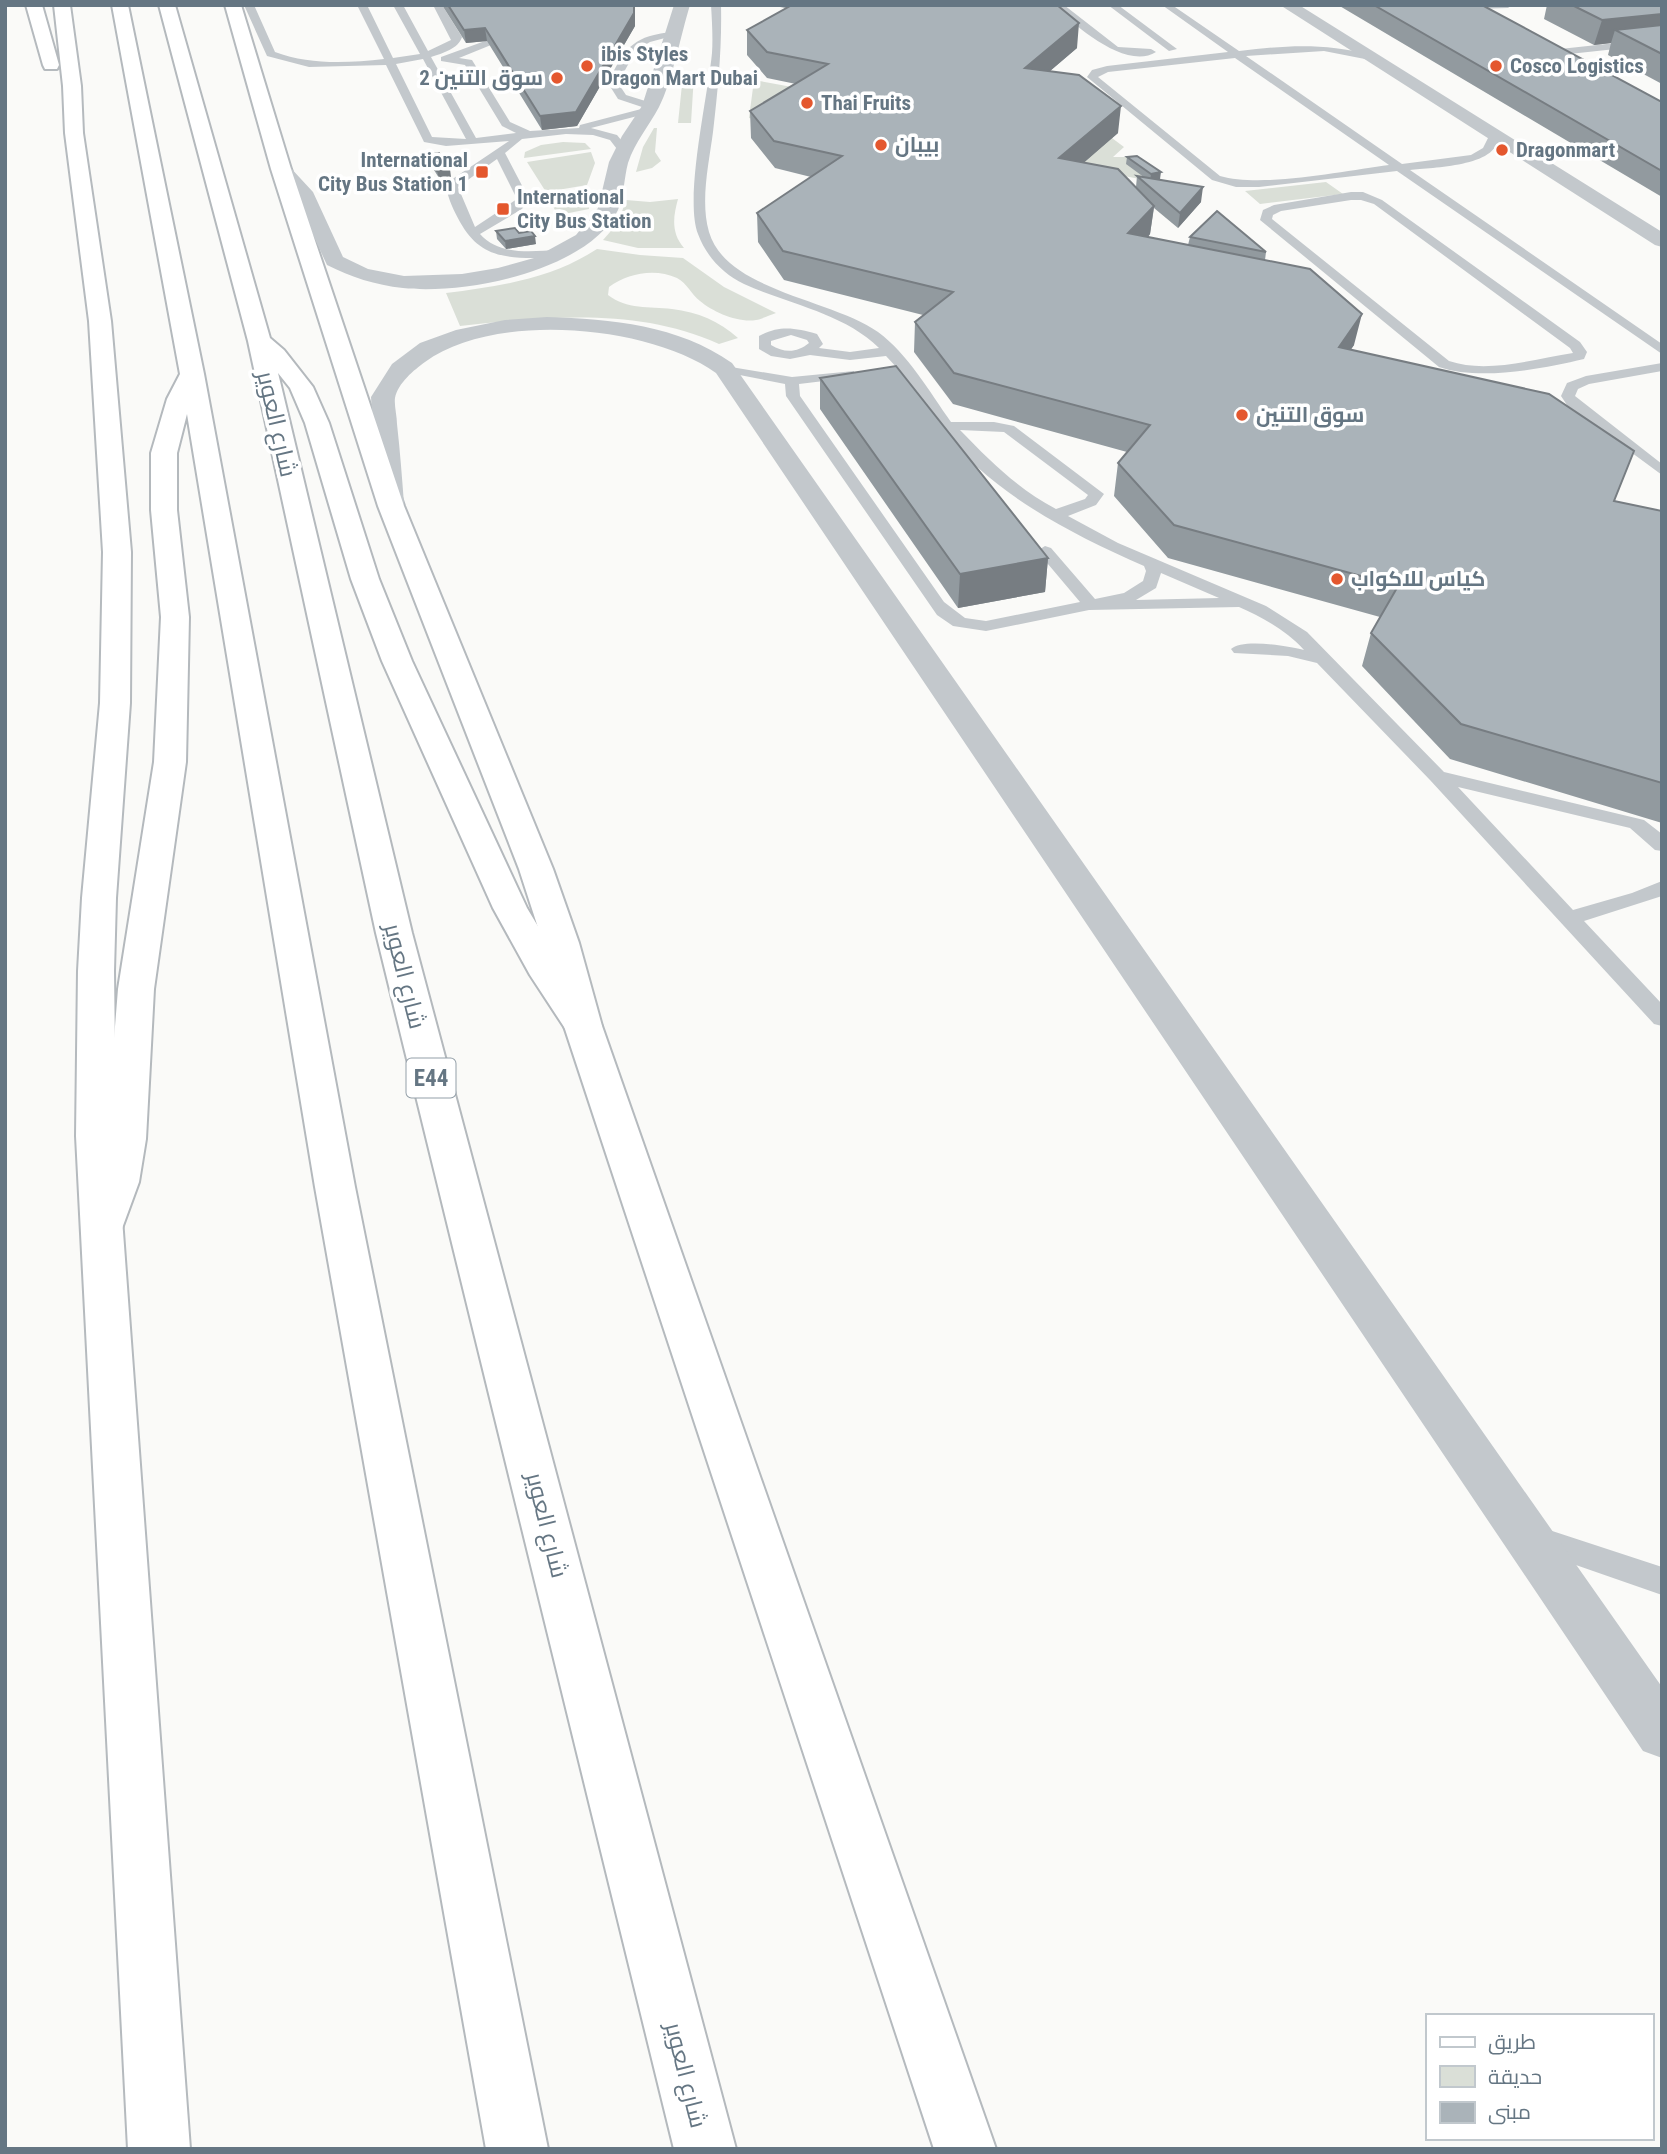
<svg xmlns="http://www.w3.org/2000/svg" width="1667" height="2154" font-family="'Roboto Condensed',Cairo,sans-serif">
  <style>
    .green { fill: #dadfd7 }
    .lines { fill: none; stroke-linecap: round; stroke-linejoin: round }
    .primary-casing { stroke: #b5babe; stroke-width: 4 }
    .trunk-casing { stroke: #b4b9bd; stroke-width: 4 }
    .service { fill: #c3c8cc; fill-rule: evenodd }
    .minor { fill: #c3c8cc; fill-rule: evenodd }
    .primary { fill: #fff; fill-rule: evenodd }
    .trunk { fill: #fff; fill-rule: evenodd }
    .wall { fill: #929a9f }
    .shaded-wall { fill: #777d82 }
    .building { fill: #aab3b9; stroke: #777d82; stroke-width: 2 }
    .poi-dot { fill: #e4572e; stroke: #fff; stroke-width: 2.5 }
    .labels { text-anchor: middle; dominant-baseline: central; stroke-width: 7; stroke-linejoin: round; paint-order: stroke }
    .far-poi-label { font-size: 21px; font-weight: bold; fill: #657683; stroke: #fff; text-anchor: start }
    .shield { fill: #fff; stroke: #939fa8; stroke-width: 2 }
    .shield-label { font-size: 23px; font-weight: bold; fill: #657683 }
    .street-label { font-size: 24px; fill: #657683; stroke: #fff }
  </style>
  <rect width="100%" height="100%" fill="#fafaf8"/>
  <path class="green" d="M 683,75 L 694,75 L 691,123 L 678,123 Z
    M 754,80 L 803,89 L 754,119 L 749,118 Z
    M 654,128 L 657,128 L 655,152 L 661,161 L 652,168 L 636,172 L 643,147 Z
    M 1112,138 L 1124,147 L 1113,157 L 1131,157 L 1150,181 L 1078,167 Z
    M 563,142 L 585,143 L 591,149 L 524,158 L 525,152 L 541,145 Z
    M 591,152 L 595,163 L 587,185 L 546,192 L 527,162 Z
    M 1326,182 L 1343,194 L 1260,204 L 1245,191 Z
    M 586,189 L 589,209 L 564,214 L 560,209 L 555,210 L 547,195 Z
    M 678,199 C 673,217 671,233 684,248 L 638,248 L 603,240 L 618,223 L 626,200 L 650,202 Z
    M 597,249 L 640,255 L 683,258 L 724,287 L 776,313 C 770,315 762,319 756,320 C 738,323 713,312 700,301 C 691,294 687,283 677,278 C 655,268 628,273 609,287 L 608,295 C 627,310 649,306 672,309 C 698,312 719,321 738,338 L 719,344 C 636,307 548,317 460,326 L 446,293 C 500,286 551,279 597,249 Z"/>
  <g class="lines">
    <defs>
      <path id="primary" d="M 26,5 L 42,5 L 59,65 L 57,69 L 45,69 L 43,65 Z
        M 54,5 L 70,5 L 81,86 L 83,133 L 111,321 L 131,552 L 130,703 L 116,898 L 114,971 L 116,1136 L 190,2149 L 128,2149 L 76,1136 L 78,971 L 82,898 L 100,703 L 103,552 L 89,321 L 65,133 L 63,86 Z
        M 225,5 L 241,5 L 291,169 L 404,506 L 553,869 L 579,943 L 602,1026 L 996,2149 L 934,2149 L 564,1026 L 543,943 L 519,869 L 378,506 L 271,169 Z"/>
      <path id="trunk" d="M 112,5 L 128,5 L 204,374 L 355,1187 L 548,2149 L 486,2149 L 315,1187 L 187,414 L 177,453 L 177,510 L 189,617 L 186,762 L 154,989 L 146,1139 L 139,1182 L 117,1242 L 102,1247 L 87,1242 L 81,1230 L 99,1182 L 106,1139 L 118,989 L 154,762 L 161,617 L 151,510 L 151,453 L 167,399 L 180,374 Z
        M 159,5 L 175,5 L 270,338 L 284,350 L 313,387 L 329,423 L 379,579 L 412,661 L 527,908 L 557,958 L 602,1026 L 596,1036 L 583,1040 L 570,1036 L 530,975 L 493,908 L 382,661 L 351,579 L 305,423 L 290,388 L 278,373 L 412,933 L 736,2149 L 674,2149 L 376,933 L 248,341 Z"/>
    </defs>
    <use href="#primary" class="primary-casing"/>
    <use href="#trunk" class="trunk-casing"/>
    <path class="service" d="M 244,5 L 254,5 L 275,52 C 309,65 348,63 384,59 L 357,5 L 367,5 L 393,58 L 420,54 L 393,5 L 403,5 L 428,51 L 451,40 L 433,5 L 442,5 L 462,37 C 458,49 443,53 431,57 L 476,138 L 516,133 L 502,126 L 465,65 L 441,61 L 441,57 L 485,41 L 491,41 L 491,45 L 459,58 L 472,60 L 510,122 L 530,131 L 579,128 L 580,125 L 645,108 L 618,99 L 608,83 C 619,60 627,41 654,35 C 662,33 669,31 676,35 L 650,42 L 636,50 L 618,83 L 626,95 L 655,104 L 653,112 L 591,128 L 617,135 L 630,151 L 628,153 L 620,153 L 610,140 L 593,135 L 566,134 L 522,139 L 505,153 L 529,199 L 522,209 L 480,234 C 499,256 532,251 558,250 L 564,254 C 556,260 543,258 533,258 C 497,258 477,252 460,222 C 454,211 448,199 446,186 L 454,178 L 509,141 L 446,146 L 424,142 L 386,65 L 309,67 L 267,56 ZM 423,59 L 466,139 L 432,137 L 396,64 ZM 497,159 L 517,199 L 475,227 L 458,187 Z
      M 711,5 L 721,5 C 722,48 718,89 713,132 C 709,163 700,201 709,232 C 726,291 832,299 878,332 C 908,354 929,391 951,422 L 994,422 L 1014,426 L 1104,494 L 1096,505 L 1068,516 L 1118,543 L 1266,606 L 1307,632 L 1444,772 L 1644,820 L 1662,834 L 1662,851 L 1655,850 L 1630,828 L 1458,787 L 1573,910 L 1632,893 L 1662,881 L 1662,896 L 1584,921 L 1662,1004 L 1662,1026 L 1654,1024 L 1430,780 L 1317,663 L 1288,656 L 1234,653 L 1231,649 C 1242,638 1289,646 1304,650 C 1287,631 1262,617 1239,607 L 1089,610 L 986,631 L 953,626 L 937,615 L 786,396 L 785,384 L 719,371 L 719,365 L 792,377 L 854,371 L 854,377 L 849,378 L 799,384 L 800,396 L 944,602 L 965,618 L 986,621 L 1080,602 L 1037,551 L 1045,546 L 1051,548 L 1095,599 L 1124,593 L 1143,581 L 1146,571 L 1144,566 C 1067,532 995,495 941,429 C 922,405 908,378 886,356 L 850,360 L 810,355 L 790,359 L 771,356 L 759,349 L 759,336 C 780,325 795,328 817,334 L 823,344 L 819,348 L 850,352 L 879,348 C 844,313 788,304 744,284 C 723,274 706,256 698,234 C 684,198 708,96 712,53 C 713,38 712,21 711,5 ZM 791,335 L 807,340 L 809,343 C 797,353 784,353 771,345 L 771,341 ZM 960,430 L 1004,432 L 1088,495 L 1085,499 L 1056,509 C 1018,489 990,461 960,430 ZM 1161,573 L 1219,598 L 1136,600 L 1156,588 Z
      M 1054,5 L 1064,5 L 1118,47 L 1151,49 L 1156,52 C 1126,71 1074,25 1054,5 Z
      M 1108,5 L 1118,5 L 1177,49 L 1169,51 Z
      M 1162,5 L 1172,5 L 1239,51 C 1291,45 1321,43 1374,55 L 1375,57 L 1370,60 L 1324,51 L 1246,56 L 1402,164 L 1471,155 L 1483,148 L 1490,134 L 1498,134 C 1502,167 1433,167 1410,170 L 1662,344 L 1662,354 L 1397,171 L 1259,187 L 1236,187 L 1212,180 L 1087,77 L 1092,70 L 1107,66 L 1228,52 ZM 1235,58 L 1389,165 C 1343,171 1262,188 1220,176 L 1098,77 L 1108,72 Z
      M 1470,5 L 1512,5 L 1508,8 L 1474,9 Z
      M 1662,38 L 1662,44 L 1560,55 L 1555,52 L 1560,49 Z
      M 1351,192 L 1363,192 L 1382,200 L 1580,342 L 1587,352 L 1584,359 C 1541,369 1480,381 1439,367 L 1260,220 L 1263,210 L 1274,205 ZM 1351,200 L 1361,200 L 1374,204 L 1570,348 L 1573,353 C 1534,359 1487,374 1449,361 L 1272,219 L 1273,215 L 1281,211 Z
      M 1662,363 L 1662,371 L 1589,384 L 1578,389 L 1575,396 L 1662,464 L 1662,475 L 1567,405 L 1561,396 L 1567,383 L 1586,376 Z
      M 1537,1526 L 1662,1567 L 1662,1595 L 1527,1548 L 1523,1539 L 1527,1530 Z"/>
    <path class="minor" d="M 674,5 L 690,5 C 681,34 672,82 659,107 C 649,126 635,142 628,163 C 624,178 624,196 618,210 C 588,271 464,295 403,288 C 375,285 351,277 327,265 L 294,194 L 271,169 L 274,165 L 288,165 L 313,192 L 343,257 L 368,269 L 404,276 L 462,274 L 498,268 L 534,258 L 576,235 L 598,208 L 609,162 L 622,136 L 642,106 Z
      M 1280,5 L 1299,5 L 1662,232 L 1662,247 L 1655,245 Z
      M 547,317 C 612,319 678,325 732,363 L 1662,1687 L 1662,1758 L 1643,1751 L 716,373 C 649,325 494,311 425,362 C 414,370 398,383 395,398 C 394,405 397,416 397,424 C 400,451 402,477 404,504 L 400,510 L 391,512 L 382,510 L 378,504 L 371,397 L 392,364 L 420,343 L 456,330 L 505,320 Z"/>
    <use href="#primary" class="primary"/>
    <use href="#trunk" class="trunk"/>
  </g>
  <path class="wall" d="M 442,5 L 635,5 L 635,26 L 577,126 L 542,130 L 487,41 L 466,43 Z
    M 769,5 L 1057,5 L 1077,48 L 1050,71 L 1118,133 L 1083,163 L 1136,187 L 1137,176 L 1145,178 L 1126,164 L 1127,157 L 1160,179 L 1157,180 L 1201,202 L 1178,228 L 1154,208 L 1150,234 L 1148,237 L 1188,245 L 1190,237 L 1266,252 L 1265,260 L 1354,345 L 1351,349 L 1614,501 L 1662,511 L 1662,823 L 1450,759 L 1362,666 L 1371,633 L 1380,617 L 1168,558 L 1114,496 L 1118,463 L 1127,452 L 953,404 L 914,352 L 915,322 L 923,315 L 784,280 L 758,242 L 757,213 L 811,177 L 775,168 L 751,138 L 750,111 L 796,84 L 767,78 L 747,55 L 747,30 L 786,8 Z
    M 1338,5 L 1482,5 L 1662,102 L 1662,197 Z
    M 1547,5 L 1662,5 L 1662,84 L 1608,55 L 1611,43 L 1594,45 L 1544,19 Z
    M 427,155 L 451,177 L 439,178 L 429,162 Z
    M 496,231 L 519,233 L 536,244 L 506,249 L 497,239 Z
    M 820,378 L 1048,558 L 1045,592 L 958,608 L 820,409 Z"/>
  <path class="shaded-wall" d="M 634,5 L 635,5 L 635,26 L 577,126 L 542,130 L 540,116 Z
    M 1662,14 L 1662,38 L 1615,30 L 1611,43 L 1594,45 L 1602,20 Z
    M 1079,23 L 1077,48 L 1023,94 L 1025,68 Z
    M 485,28 L 487,41 L 466,43 L 464,30 Z
    M 1121,106 L 1118,133 L 1057,186 L 1059,158 Z
    M 450,169 L 451,177 L 439,178 L 437,171 Z
    M 1161,172 L 1160,179 L 1150,181 L 1151,174 Z
    M 1203,187 L 1201,202 L 1178,228 L 1180,213 Z
    M 1154,206 L 1150,234 L 1125,263 L 1128,233 Z
    M 535,236 L 536,244 L 506,249 L 505,241 Z
    M 1362,314 L 1354,345 L 1332,377 L 1339,347 Z
    M 1048,558 L 1045,592 L 958,608 L 960,574 Z"/>
  <path class="building" d="M 448,5 L 634,5 L 634,13 L 576,112 L 540,116 L 485,28 L 464,30 Z
    M 792,5 L 1057,5 L 1079,23 L 1025,68 L 1079,75 L 1121,106 L 1059,158 L 1118,169 L 1154,206 L 1128,233 L 1310,269 L 1362,314 L 1339,347 L 1549,394 L 1634,451 L 1614,501 L 1662,511 L 1662,783 L 1461,724 L 1371,633 L 1398,586 L 1174,525 L 1118,463 L 1150,425 L 954,373 L 915,322 L 953,292 L 783,251 L 757,213 L 842,156 L 774,141 L 750,111 L 828,64 L 767,52 L 747,30 Z
    M 1374,5 L 1482,5 L 1662,102 L 1662,171 Z
    M 1572,5 L 1662,5 L 1662,14 L 1602,20 Z
    M 1662,25 L 1662,54 L 1615,30 Z
    M 439,153 L 450,169 L 437,171 L 427,155 Z
    M 1137,156 L 1161,172 L 1151,174 L 1127,157 Z
    M 1137,176 L 1203,187 L 1180,213 Z
    M 1217,211 L 1266,252 L 1190,237 Z
    M 515,228 L 519,233 L 531,231 L 535,236 L 505,241 L 496,231 Z
    M 896,366 L 1048,558 L 960,574 L 820,378 Z"/>
  <g class="poi-dot">
    <circle cx="587" cy="66" r="7"/>
    <circle cx="1496" cy="66" r="7"/>
    <circle cx="557" cy="78" r="7"/>
    <circle cx="807" cy="103" r="7"/>
    <circle cx="881" cy="145" r="7"/>
    <circle cx="1502" cy="150" r="7"/>
    <rect x="475" y="165" width="14" height="14" rx="3.5"/>
    <rect x="496" y="202" width="14" height="14" rx="3.5"/>
    <circle cx="1242" cy="415" r="7"/>
    <circle cx="1337" cy="579" r="7"/>
  </g>
  <g class="labels">
    <g class="far-poi-label">
      <text x="601" y="54">ibis Styles<tspan x="601" dy="24">Dragon Mart Dubai</tspan></text>
      <text x="1510" y="66">Cosco Logistics</text>
      <text x="543" y="78" text-anchor="end">سوق التنين 2</text>
      <text x="821" y="103">Thai Fruits</text>
      <text x="895" y="145">بيبان</text>
      <text x="1516" y="150">Dragonmart</text>
      <text x="468" y="160" text-anchor="end">International<tspan x="468" dy="24">City Bus Station 1</tspan></text>
      <text x="517" y="197">International<tspan x="517" dy="24">City Bus Station</tspan></text>
      <text x="1256" y="415">سوق التنين</text>
      <text x="1351" y="579">كياس للاكواب</text>
    </g>
    <rect class="shield" x="406.5" y="1058.5" width="49" height="39" rx="5"/>
    <g class="shield-label">
      <text x="431" y="1078">E44</text>
    </g>
    <g class="street-label">
      <text transform="translate(277 424) rotate(77)">شارع العوير</text>
      <text transform="translate(405 976) rotate(76)">شارع العوير</text>
      <text transform="translate(547 1525) rotate(76)">شارع العوير</text>
      <text transform="translate(686 2075) rotate(76)">شارع العوير</text>
    </g>
  </g>
  <rect width="1667" height="2154" fill="none" stroke="#657683" stroke-width="14"/>
  <rect x="1426" y="2014" width="228" height="126" fill="#ffffff" stroke="#c1c8cd" stroke-width="2"/>
  <rect x="1440" y="2037" width="35" height="10" fill="#ffffff" stroke="#c1c8cd" stroke-width="2"/>
  <text x="1488" y="2049" font-size="21" fill="#657683">طريق</text>
  <rect x="1440" y="2066" width="35" height="21" fill="#dadfd7" stroke="#c1c8cd" stroke-width="2"/>
  <text x="1488" y="2084" font-size="21" fill="#657683">حديقة</text>
  <rect x="1440" y="2102" width="35" height="21" fill="#aab3b9" stroke="#c1c8cd" stroke-width="2"/>
  <text x="1488" y="2119" font-size="21" fill="#657683">مبنى</text>
</svg>
